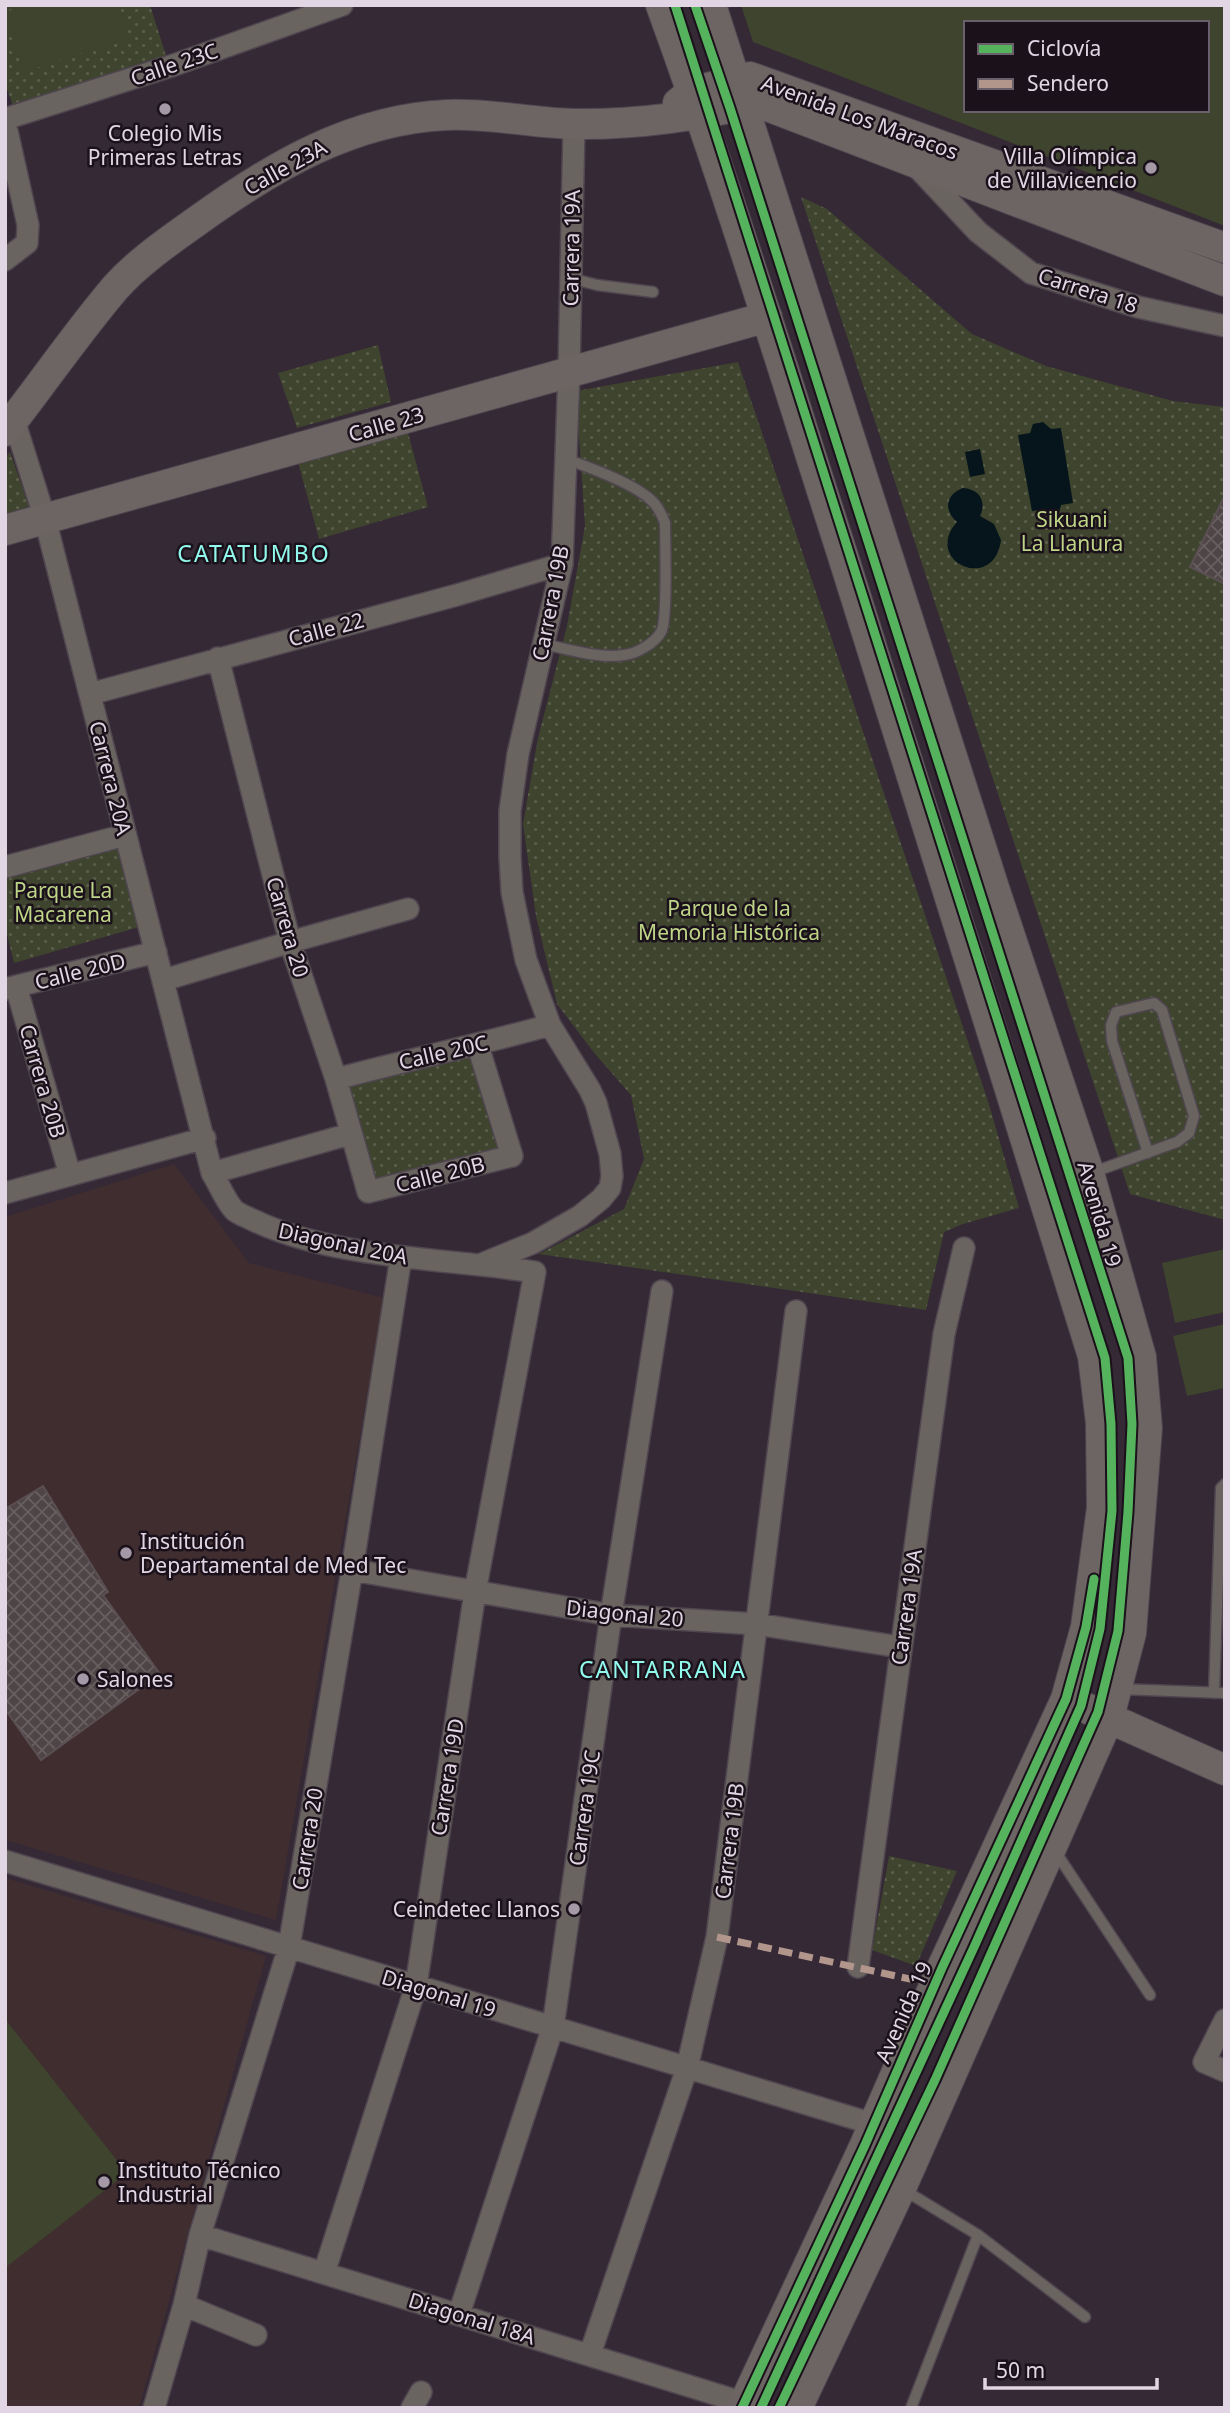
<svg xmlns="http://www.w3.org/2000/svg" width="1230" height="2413" font-family="'Noto Sans',sans-serif">
  <style>
    .education { fill: #402d30 }
    .park { fill: url(#park-dots) }
    .garden { fill: #3e442d; fill-rule: evenodd }
    .water { fill: #06151c }
    .building { fill: url(#building-cross-hatch); stroke: #5a4f53; stroke-width: 2 }
    .lines { fill: none; stroke-linecap: round; stroke-linejoin: round }
    .lane-casing { stroke: #4f4650; stroke-width: 13 }
    .street-casing { stroke: #4f4650; stroke-width: 24 }
    .secondary-casing { stroke: #4f4650; stroke-width: 32 }
    .lane { stroke: #6a6460; stroke-width: 10 }
    .street { stroke: #6a6460; stroke-width: 21 }
    .secondary { stroke: #6d6563; stroke-width: 30 }
    .quiet { stroke: #b2968c; stroke-width: 7; stroke-dasharray: 14 7; stroke-linecap: butt }
    .cycleway-casing { stroke: #1a111b; stroke-width: 13 }
    .cycleway { stroke: #56b35d; stroke-width: 9 }
    .poi-dot { fill: #a599a7; stroke: #1a111b; stroke-width: 2.5 }
    .labels { text-anchor: middle; dominant-baseline: central; stroke-width: 5; stroke-linejoin: round; paint-order: stroke }
    .street-label { font-size: 21px; fill: #e2d6e4; stroke: #1a111b }
    .poi-label { font-size: 21px; fill: #e2d6e4; stroke: #1a111b; text-anchor: start }
    .park-label { font-size: 21px; fill: #bed486; stroke: #1a111b }
    .neighbourhood-label { font-size: 23px; letter-spacing: 2px; fill: #92fbed; stroke: #1a111b }
  </style>
  <defs>
    <pattern id="park-dots" width="8" height="8" patternUnits="userSpaceOnUse" patternTransform="scale(1.75)"><rect width="8" height="8" fill="#3e442d"/><path d="M2 2h.1M6 6h.1" fill="none" stroke="#5a5e4b" stroke-width="1.8" stroke-linecap="round"/></pattern>
    <pattern id="building-cross-hatch" width="8" height="8" patternUnits="userSpaceOnUse" patternTransform="scale(1.75)"><rect width="8" height="8" fill="#4f4547"/><path d="M0 0l8 8M0 8l8-8" fill="none" stroke="#685f61"/></pattern>
  </defs>
  <rect width="100%" height="100%" fill="#342935"/>
  <path class="education" d="M 174,1164 L 249,1263 L 384,1298 L 276,1920 L 5,1840 L 5,1217 Z
    M 5,1878 L 266,1956 L 139,2408 L 5,2408 Z"/>
  <path class="park" d="M 5,5 L 150,5 L 167,59 L 13,106 L 5,83 Z
    M 801,197 L 827,209 L 972,334 L 1046,366 L 1173,401 L 1225,407 L 1225,1220 L 1130,1194 Z
    M 378,345 L 391,402 L 297,428 L 278,373 Z
    M 738,362 L 988,1101 L 1019,1208 L 963,1224 L 944,1232 L 926,1310 L 539,1254 L 624,1209 L 644,1159 L 631,1095 L 595,1054 L 557,1004 L 536,916 L 523,824 L 538,738 L 567,626 L 585,526 L 576,391 Z
    M 408,433 L 428,507 L 319,539 L 298,462 Z
    M 10,452 L 34,521 L 5,527 L 5,458 Z
    M 123,840 L 146,925 L 14,963 L 5,926 L 5,872 Z
    M 468,1054 L 506,1155 L 372,1186 L 343,1080 Z
    M 889,1856 L 957,1871 L 916,1966 L 872,1950 Z"/>
  <path class="garden" d="M 27,5 L 119,5 L 129,38 L 24,72 L 5,12 Z
    M 741,5 L 1225,5 L 1225,226 L 753,42 ZM 966,23 L 1207,23 L 1207,110 L 966,110 Z
    M 1225,1249 L 1225,1312 L 1175,1323 L 1162,1263 Z
    M 1225,1324 L 1225,1388 L 1187,1396 L 1173,1336 Z
    M 5,2019 L 127,2173 L 5,2268 Z"/>
  <path class="water" d="M 1043,422 L 1051,429 L 1061,428 L 1073,503 L 1061,505 L 1059,513 L 1048,515 L 1041,510 L 1032,511 L 1018,435 L 1030,433 L 1033,424 Z
    M 980,449 L 985,474 L 970,477 L 965,452 Z
    M 963,488 C 979,489 987,501 980,516 L 994,524 L 1001,540 C 994,594 922,561 957,522 C 943,510 946,494 963,488 Z"/>
  <path class="building" d="M 1225,495 L 1225,584 L 1190,567 Z
    M 43,1486 L 108,1592 L 103,1595 L 160,1674 L 41,1760 L 5,1709 L 5,1509 Z"/>
  <g class="lines">
    <defs>
      <path id="lane" d="M 570,278 L 597,285 L 653,292
        M 543,644 C 568,649 599,659 624,655 C 636,654 655,643 661,632 C 668,620 665,542 665,523 C 662,515 658,506 651,500 C 633,483 590,468 566,459
        M 1091,1173 L 1177,1142 L 1189,1133 L 1194,1116 L 1162,1010 L 1154,1003 L 1116,1012 L 1111,1025 L 1112,1041 L 1148,1153
        M 1119,1689 L 1225,1693
        M 1214,1693 L 1221,1488 L 1225,1484
        M 1055,1851 L 1150,1995
        M 904,2190 L 978,2235 L 1085,2317
        M 911,2408 L 978,2235"/>
      <path id="street" d="M 5,119 L 174,65 L 342,5
        M 5,122 L 28,225 L 27,243 L 5,260
        M 916,166 L 978,232 L 1031,273 L 1138,307 L 1225,326
        M 14,420 L 45,519 L 212,1173 C 219,1184 225,1200 234,1210 C 238,1214 247,1217 253,1220 C 334,1259 445,1258 535,1272 L 475,1592 L 416,1986 L 324,2273
        M 218,658 L 290,942 L 336,1079 L 368,1192 L 512,1156 L 478,1046
        M 90,694 L 457,595 L 562,564
        M 5,867 L 125,835
        M 164,980 L 290,942 L 408,909
        M 16,986 L 70,1175
        M 5,989 L 156,952
        M 336,1079 C 407,1060 479,1045 550,1025
        M 212,1173 L 350,1134
        M 5,1193 L 205,1138
        M 484,1263 L 533,1243 L 580,1216 L 601,1199 L 610,1188 L 612,1176 L 610,1154 L 596,1103 L 590,1090 L 550,1025 L 526,960 L 512,892 L 510,857 L 510,811 L 518,754 L 562,564 L 569,372 L 574,124
        M 352,1570 L 611,1615 L 757,1624 L 900,1647
        M 5,1861 L 873,2124
        M 858,1967 L 944,1334 L 964,1248
        M 1225,2020 L 1204,2062 L 1225,2071
        M 200,2235 L 744,2403
        M 184,2305 L 256,2335
        M 459,2314 L 553,2027 L 611,1615 L 662,1291
        M 590,2354 L 687,2068 L 717,1937 L 796,1311
        M 154,2408 L 184,2305 L 200,2235 L 289,1947 L 352,1570 L 401,1257
        M 412,2408 L 421,2392"/>
      <path id="secondary" d="M 661,5 C 727,186 783,370 842,553 C 926,821 1010,1088 1093,1356 L 1101,1423 L 1102,1508 L 1086,1627 L 1066,1699 L 942,1968 L 865,2145 L 742,2408
        M 711,5 L 994,888 L 1089,1173 L 1141,1357 L 1147,1428 L 1131,1633 L 1109,1717 L 901,2188 L 797,2408
        M 678,103 L 692,92 L 750,77 L 1225,248
        M 5,431 C 42,384 76,334 115,288 C 138,262 169,241 197,221 C 272,167 352,119 447,115 C 489,113 532,123 574,124 C 635,125 698,116 757,102 L 1225,281
        M 5,530 L 767,317
        M 1066,1699 L 1225,1770"/>
    </defs>
    <use href="#lane" class="lane-casing"/>
    <use href="#street" class="street-casing"/>
    <use href="#secondary" class="secondary-casing"/>
    <use href="#lane" class="lane"/>
    <use href="#street" class="street"/>
    <use href="#secondary" class="secondary"/>
    <path class="quiet" d="M 717,1937 L 919,1981"/>
    <defs>
      <path id="cycleway" d="M 675,5 L 1105,1358 L 1111,1424 L 1112,1511 L 1100,1629 L 1081,1706 L 975,1945 L 761,2408
        M 695,5 L 730,108 L 1128,1358 L 1132,1424 L 1128,1512 L 1118,1631 L 1098,1712 L 935,2080 L 779,2408
        M 742,2408 L 865,2145 L 942,1968 L 1066,1699 L 1086,1627 L 1094,1579"/>
    </defs>
    <use href="#cycleway" class="cycleway-casing"/>
    <use href="#cycleway" class="cycleway"/>
  </g>
  <g class="poi-dot">
    <circle cx="165" cy="109" r="7"/>
    <circle cx="1151" cy="168" r="7"/>
    <circle cx="126" cy="1553" r="7"/>
    <circle cx="83" cy="1679" r="7"/>
    <circle cx="574" cy="1909" r="7"/>
    <circle cx="104" cy="2182" r="7"/>
  </g>
  <g class="labels">
    <g class="street-label">
      <text transform="translate(174 64) rotate(-19)">Calle 23C</text>
      <text transform="translate(860 117) rotate(20)">Avenida Los Maracos</text>
      <text transform="translate(285 167) rotate(-29)">Calle 23A</text>
      <text transform="translate(571 248) rotate(-89)">Carrera 19A</text>
      <text transform="translate(1088 290) rotate(18)">Carrera 18</text>
      <text transform="translate(386 424) rotate(-16)">Calle 23</text>
      <text transform="translate(550 603) rotate(-79)">Carrera 19B</text>
      <text transform="translate(326 629) rotate(-15)">Calle 22</text>
      <text transform="translate(111 778) rotate(76)">Carrera 20A</text>
      <text transform="translate(288 927) rotate(74)">Carrera 20</text>
      <text transform="translate(80 971) rotate(-14)">Calle 20D</text>
      <text transform="translate(443 1052) rotate(-13)">Calle 20C</text>
      <text transform="translate(43 1081) rotate(74)">Carrera 20B</text>
      <text transform="translate(440 1174) rotate(-14)">Calle 20B</text>
      <text transform="translate(1100 1214) rotate(74)">Avenida 19</text>
      <text transform="translate(343 1243) rotate(12)">Diagonal 20A</text>
      <text transform="translate(906 1607) rotate(-82)">Carrera 19A</text>
      <text transform="translate(625 1613) rotate(6)">Diagonal 20</text>
      <text transform="translate(447 1777) rotate(-81)">Carrera 19D</text>
      <text transform="translate(584 1808) rotate(-82)">Carrera 19C</text>
      <text transform="translate(307 1839) rotate(-81)">Carrera 20</text>
      <text transform="translate(729 1841) rotate(-83)">Carrera 19B</text>
      <text transform="translate(439 1993) rotate(17)">Diagonal 19</text>
      <text transform="translate(903 2012) rotate(-66)">Avenida 19</text>
      <text transform="translate(472 2318) rotate(17)">Diagonal 18A</text>
    </g>
    <g class="poi-label">
      <text x="165" y="133" text-anchor="middle">Colegio Mis<tspan x="165" dy="24">Primeras Letras</tspan></text>
      <text x="1137" y="156" text-anchor="end">Villa Olímpica<tspan x="1137" dy="24">de Villavicencio</tspan></text>
      <text x="140" y="1541">Institución<tspan x="140" dy="24">Departamental de Med Tec</tspan></text>
      <text x="97" y="1679">Salones</text>
      <text x="560" y="1909" text-anchor="end">Ceindetec Llanos</text>
      <text x="118" y="2170">Instituto Técnico<tspan x="118" dy="24">Industrial</tspan></text>
    </g>
    <g class="park-label">
      <text x="1072" y="519">Sikuani<tspan x="1072" dy="24">La Llanura</tspan></text>
      <text x="63" y="890">Parque La<tspan x="63" dy="24">Macarena</tspan></text>
      <text x="729" y="908">Parque de la<tspan x="729" dy="24">Memoria Histórica</tspan></text>
    </g>
    <g class="neighbourhood-label">
      <text x="254" y="553">CATATUMBO</text>
      <text x="663" y="1669">CANTARRANA</text>
    </g>
  </g>
  <rect width="1230" height="2413" fill="none" stroke="#e2d6e4" stroke-width="14"/>
  <rect x="964" y="21" width="245" height="91" fill="#1a111b" stroke="#6a606b" stroke-width="2"/>
  <rect x="978" y="44" width="35" height="10" fill="#56b35d" stroke="#6a606b" stroke-width="2"/>
  <text x="1027" y="56" font-size="21" fill="#e2d6e4">Ciclovía</text>
  <rect x="978" y="79" width="35" height="10" fill="#b2968c" stroke="#6a606b" stroke-width="2"/>
  <text x="1027" y="91" font-size="21" fill="#e2d6e4">Sendero</text>
  <path d="M985 2378v10h172v-10" fill="none" stroke="#e2d6e4" stroke-width="3.5"/>
  <text x="996" y="2378" font-size="21" fill="#e2d6e4" stroke="#1a111b" stroke-width="5" paint-order="stroke">50 m</text>
</svg>
